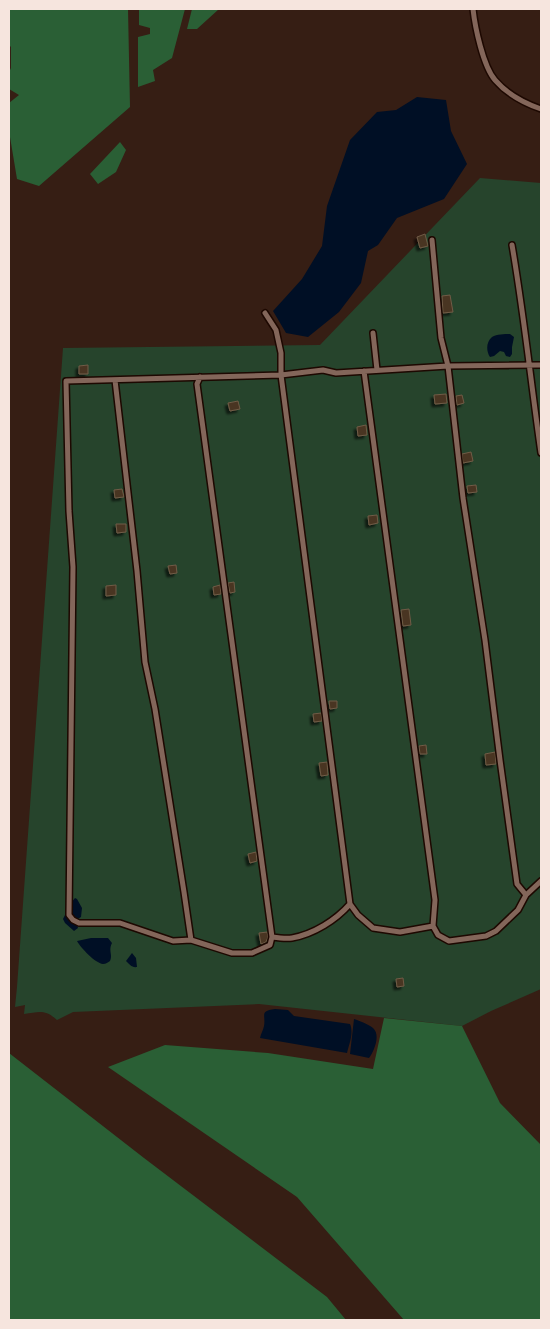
<svg xmlns="http://www.w3.org/2000/svg" width="550" height="1329" font-family="Montserrat,sans-serif">
  <style>
    .green { fill: #26442c }
    .forest { fill: #2a5f35 }
    .water { fill: #000f25 }
    .building { fill: #493622; stroke: #705b46; filter: url(#shadow) }
    .lines { fill: none; stroke-linecap: round; stroke-linejoin: round }
    .lane-casing { stroke: #1d0801; stroke-width: 8 }
    .lane { stroke: #83665a; stroke-width: 5 }
  </style>
  <defs>
    <filter id="shadow"><feDropShadow dx="-3" dy="3" stdDeviation="1" flood-color="#0009"/></filter>
  </defs>
  <rect width="100%" height="100%" fill="#361e14"/>
  <path class="green" d="M 480,178 L 541,183 L 541,989 L 491,1011 L 462,1026 L 259,1004 L 73,1012 L 57,1020 C 45,1009 39,1012 24,1014 L 25,1005 L 15,1007 L 17,987 L 63,348 L 320,345 Z"/>
  <path class="forest" d="M 9,9 L 128,9 L 130,107 L 39,186 L 17,179 L 9,131 L 9,103 L 19,95 L 9,89 L 9,72 L 11,68 L 11,47 L 9,45 L 9,22 L 10,21 L 9,20 Z
    M 139,9 L 185,9 L 172,58 L 153,70 L 155,81 L 138,87 L 138,37 L 150,34 L 150,28 L 139,25 Z
    M 192,9 L 219,9 L 197,29 L 187,29 Z
    M 120,142 L 126,150 L 116,172 L 98,184 L 90,174 Z
    M 384,1018 L 462,1026 L 500,1103 L 541,1145 L 541,1320 L 404,1320 L 297,1197 L 108,1067 L 165,1045 L 268,1053 L 373,1069 Z
    M 9,1053 L 144,1158 L 327,1297 L 346,1320 L 9,1320 Z"/>
  <path class="water" d="M 417,97 L 446,100 L 451,131 L 467,164 L 444,199 L 397,218 L 378,245 L 368,251 L 361,283 L 339,312 L 308,337 L 286,333 L 273,311 L 302,279 L 322,246 L 327,206 L 350,140 L 377,112 L 396,110 Z
    M 510,334 L 514,337 L 512,347 L 512,354 L 510,357 L 506,356 L 504,352 L 500,351 L 494,356 L 490,357 C 486,351 486,342 492,337 C 497,334 504,334 510,334 Z
    M 75,898 L 77,899 L 82,908 L 81,917 L 76,920 L 78,928 L 74,931 L 65,923 L 63,919 L 71,903 Z
    M 91,938 L 108,938 L 112,943 C 108,951 113,954 110,961 C 108,962 106,964 103,964 C 95,963 81,948 77,941 Z
    M 132,953 L 136,958 L 137,967 C 132,968 129,964 126,961 Z
    M 275,1009 L 288,1010 L 294,1016 L 350,1024 C 354,1033 349,1044 347,1053 L 260,1038 C 261,1033 263,1031 264,1026 C 266,1015 259,1011 275,1009 Z
    M 354,1019 C 360,1021 368,1024 373,1028 C 381,1035 374,1051 369,1058 L 350,1054 Z"/>
  <path class="building" d="M 425,234 L 428,246 L 420,248 L 417,237 Z
    M 450,295 L 453,312 L 443,313 L 442,296 Z
    M 88,365 L 88,374 L 79,374 L 79,366 Z
    M 446,394 L 447,403 L 435,404 L 434,395 Z
    M 462,395 L 464,403 L 457,405 L 456,396 Z
    M 238,401 L 240,409 L 230,411 L 228,403 Z
    M 366,425 L 367,435 L 358,436 L 357,427 Z
    M 471,452 L 473,461 L 463,463 L 462,454 Z
    M 476,485 L 477,492 L 468,493 L 467,486 Z
    M 122,489 L 124,497 L 115,498 L 114,490 Z
    M 377,515 L 378,523 L 369,525 L 368,516 Z
    M 116,524 L 126,524 L 126,532 L 117,533 Z
    M 176,565 L 177,573 L 170,574 L 168,566 Z
    M 234,582 L 235,592 L 230,593 L 228,583 Z
    M 116,585 L 116,595 L 106,596 L 106,586 Z
    M 220,585 L 221,594 L 214,595 L 213,587 Z
    M 409,609 L 411,625 L 403,626 L 401,610 Z
    M 329,701 L 337,701 L 337,708 L 330,709 Z
    M 321,713 L 322,721 L 314,722 L 313,714 Z
    M 426,745 L 427,754 L 420,754 L 419,746 Z
    M 495,752 L 496,764 L 486,765 L 485,754 Z
    M 327,762 L 328,775 L 321,776 L 319,763 Z
    M 256,852 L 257,861 L 250,863 L 248,854 Z
    M 267,932 L 268,937 L 266,942 L 261,944 L 259,933 Z
    M 403,978 L 404,986 L 397,987 L 396,979 Z"/>
  <g class="lines">
    <defs>
      <path id="lane" d="M 473,9 C 475,27 483,66 495,80 C 507,94 524,103 541,109
        M 432,240 L 441,338 L 448,366 L 463,498 L 485,640 L 500,760 L 517,884 L 526,895
        M 512,245 C 524,314 531,384 541,453
        M 265,313 L 276,330 L 281,353 L 281,375 L 350,904
        M 373,333 L 377,370
        M 364,371 L 435,900 L 433,926
        M 200,377 L 197,384 L 272,937
        M 115,380 L 137,571 L 145,662 L 155,709 L 184,892 L 191,940 L 232,953 L 252,953 L 270,945 L 272,937 C 279,938 286,939 292,938 C 314,934 336,920 350,904 L 358,915 L 373,928 L 400,932 L 433,926 L 438,935 L 449,941 L 486,936 L 496,931 L 518,910 L 526,895 L 541,881
        M 191,940 L 173,941 L 120,923 L 79,923 L 73,920 L 69,915 L 73,567 L 69,511 L 66,381 L 281,375 L 323,370 L 336,373 L 448,366 L 541,365"/>
    </defs>
    <use href="#lane" class="lane-casing"/>
    <use href="#lane" class="lane"/>
  </g>
  <rect width="550" height="1329" fill="none" stroke="#f6e5de" stroke-width="20"/>
</svg>
